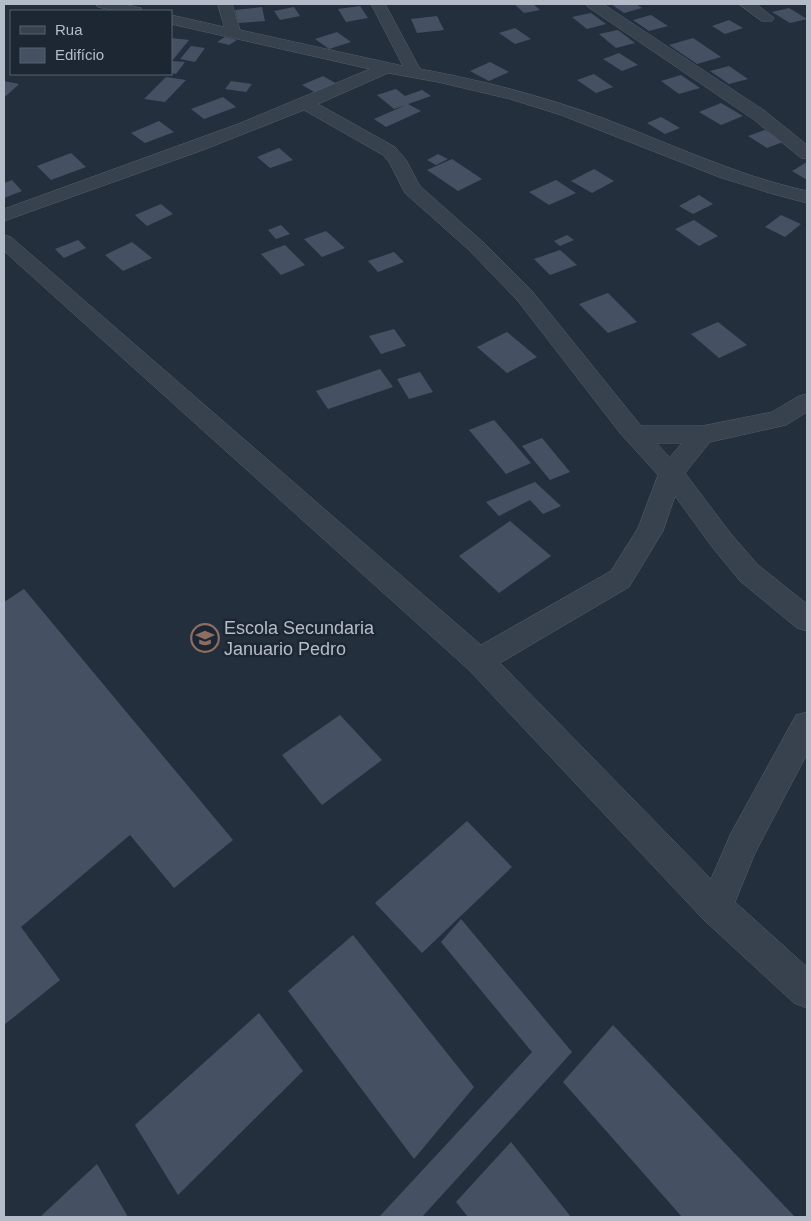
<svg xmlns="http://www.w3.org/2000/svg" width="811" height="1221" font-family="Helvetica,sans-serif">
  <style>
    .building { fill: #455162 }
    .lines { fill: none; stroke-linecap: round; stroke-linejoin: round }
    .street-casing { stroke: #565f6c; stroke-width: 1 }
    .street { fill: #38414e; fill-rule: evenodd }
    .labels { text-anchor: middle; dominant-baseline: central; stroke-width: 5; stroke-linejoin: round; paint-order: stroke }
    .poi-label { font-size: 18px; fill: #b4bcc9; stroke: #1d2633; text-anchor: start }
  </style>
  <rect width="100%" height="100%" fill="#242f3e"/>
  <path class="building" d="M 514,4 L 533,4 L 540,10 L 524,13 Z
    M 611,4 L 636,4 L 642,8 L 624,13 Z
    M 360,6 L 368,18 L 346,22 L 338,9 Z
    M 262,7 L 265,21 L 238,23 L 235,10 Z
    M 294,7 L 300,16 L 280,20 L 274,11 Z
    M 789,8 L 807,19 L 790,23 L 772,12 Z
    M 591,13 L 606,24 L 587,29 L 572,17 Z
    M 651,15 L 668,26 L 649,31 L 633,20 Z
    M 437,16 L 444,30 L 417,33 L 411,19 Z
    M 729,20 L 743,28 L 725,34 L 712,26 Z
    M 515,28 L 531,39 L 515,44 L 499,33 Z
    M 618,30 L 635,43 L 616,48 L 599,34 Z
    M 337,32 L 351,42 L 329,49 L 315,39 Z
    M 225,37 L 237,40 L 229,45 L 217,42 Z
    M 172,38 L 189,40 L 172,61 L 185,62 L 176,74 L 171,73 Z
    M 693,38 L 721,57 L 697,64 L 669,45 Z
    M 191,46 L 205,48 L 195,62 L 180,59 Z
    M 619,53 L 638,65 L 622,71 L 603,59 Z
    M 490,62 L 509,72 L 489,81 L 470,71 Z
    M 729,66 L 748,79 L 729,84 L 710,71 Z
    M 594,74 L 613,87 L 596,93 L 577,80 Z
    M 681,75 L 700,88 L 679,94 L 661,81 Z
    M 323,76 L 337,84 L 316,93 L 302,85 Z
    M 166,77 L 186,80 L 165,102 L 144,99 Z
    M 4,81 L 19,84 L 6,96 L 4,95 Z
    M 231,81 L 252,84 L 246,92 L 225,89 Z
    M 396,89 L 405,96 L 422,90 L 431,96 L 408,104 L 421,111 L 386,127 L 374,119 L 406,105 L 394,109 L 377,95 Z
    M 223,97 L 236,107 L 204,119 L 191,109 Z
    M 721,103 L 743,116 L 721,125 L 699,112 Z
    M 661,117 L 680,128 L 665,134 L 647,123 Z
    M 159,121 L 174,132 L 145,143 L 131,133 Z
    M 765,130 L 783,142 L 767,148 L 748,136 Z
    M 279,148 L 293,160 L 270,168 L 257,157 Z
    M 71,153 L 86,167 L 51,180 L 37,166 Z
    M 438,154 L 448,159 L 436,165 L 427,160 Z
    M 452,159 L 482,179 L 458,191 L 427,170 Z
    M 807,162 L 807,180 L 792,171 Z
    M 594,169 L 614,181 L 592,193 L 571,181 Z
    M 12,180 L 22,191 L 4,198 L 4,183 Z
    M 556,180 L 576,193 L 549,205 L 529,192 Z
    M 699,195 L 713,204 L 693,214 L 679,206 Z
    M 161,204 L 173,214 L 147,226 L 135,215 Z
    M 781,215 L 801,224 L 785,237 L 765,227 Z
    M 694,220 L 718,236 L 699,246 L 675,229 Z
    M 281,225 L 290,234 L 276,239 L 268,230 Z
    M 326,231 L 345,248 L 322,257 L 304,239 Z
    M 567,235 L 574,240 L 560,246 L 554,241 Z
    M 78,240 L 86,248 L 64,258 L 55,249 Z
    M 132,242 L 152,258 L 123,271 L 105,255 Z
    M 285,245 L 305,265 L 281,275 L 261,254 Z
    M 560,250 L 577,265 L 550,275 L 534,259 Z
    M 394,252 L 404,262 L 378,272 L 368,261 Z
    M 608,293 L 637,322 L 608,333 L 579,304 Z
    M 718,322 L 747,345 L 719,358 L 691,334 Z
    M 394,329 L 406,346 L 381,354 L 369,336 Z
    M 507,332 L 537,357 L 507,373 L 477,347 Z
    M 380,369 L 393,387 L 328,409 L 316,391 Z
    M 420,372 L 433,392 L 409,399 L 397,379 Z
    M 494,420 L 531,463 L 506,474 L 469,430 Z
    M 542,438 L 570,472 L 550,480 L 522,446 Z
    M 535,482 L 561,506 L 543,514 L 530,500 L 499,516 L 486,502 Z
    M 510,521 L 551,556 L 499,593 L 459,556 Z
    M 24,589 L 233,840 L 174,888 L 130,835 L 21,927 L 60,980 L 4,1025 L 4,602 Z
    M 340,715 L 382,760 L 322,805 L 282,755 Z
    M 467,821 L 512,867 L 422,953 L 375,903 Z
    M 461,919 L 572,1052 L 422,1217 L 379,1217 L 532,1052 L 441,942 Z
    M 353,935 L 474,1087 L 414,1159 L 288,991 Z
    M 259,1013 L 303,1071 L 178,1195 L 135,1125 Z
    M 613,1025 L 795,1217 L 682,1217 L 563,1082 Z
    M 511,1142 L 571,1217 L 468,1217 L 456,1202 Z
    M 97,1164 L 128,1217 L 40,1217 Z"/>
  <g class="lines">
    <defs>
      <path id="street" d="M 96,4 L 123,4 L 141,8 L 143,11 L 116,11 L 98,7 Z
        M 218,4 L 232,4 L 240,30 L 403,66 L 371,4 L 385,4 L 420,69 C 481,80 542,96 600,117 C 669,143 735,175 807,191 L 807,203 L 773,194 L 719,177 L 561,115 L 510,99 L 438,82 L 388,73 L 318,104 L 395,147 L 406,160 L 420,186 L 483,242 L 532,291 L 641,426 L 702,426 L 772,412 L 799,396 L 807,394 L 807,412 L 786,425 L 710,442 L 685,473 L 731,534 L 758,565 L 807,604 L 807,631 L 797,628 L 740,581 L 713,548 L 675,496 L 663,531 L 629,587 L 500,663 L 711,879 L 731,833 L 796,715 L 807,712 L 807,754 L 755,853 L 735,902 L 807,967 L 807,1008 L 794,1003 L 704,920 L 469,670 L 4,251 L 4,235 L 11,237 L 481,645 L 611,571 L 638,528 L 658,475 L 620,433 L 518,301 L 469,250 L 405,193 L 389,162 L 383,155 L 304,110 L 203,150 L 4,221 L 4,209 L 238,124 L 370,69 L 171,24 L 171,15 L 224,27 ZM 657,443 L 682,443 L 670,457 Z
        M 586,4 L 603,4 L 765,111 L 807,145 L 807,159 L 801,158 L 753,119 L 588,7 Z
        M 739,4 L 756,4 L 774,18 L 772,21 L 762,21 Z"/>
    </defs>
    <use href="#street" class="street-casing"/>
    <use href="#street" class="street"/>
  </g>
  <defs>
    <symbol id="school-ring" viewBox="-11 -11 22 22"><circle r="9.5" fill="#1d2633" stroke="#8d6e63" stroke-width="1.5"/><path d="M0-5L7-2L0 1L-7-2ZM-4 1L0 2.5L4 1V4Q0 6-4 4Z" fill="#8d6e63"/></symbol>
  </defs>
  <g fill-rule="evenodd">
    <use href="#school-ring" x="189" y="622" width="32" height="32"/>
  </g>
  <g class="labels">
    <g class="poi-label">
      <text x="224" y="628">Escola Secundaria<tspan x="224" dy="21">Januario Pedro</tspan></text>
    </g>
  </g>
  <rect width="811" height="1221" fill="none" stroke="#b4bcc9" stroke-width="10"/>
  <rect x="10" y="10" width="162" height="65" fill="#1d2633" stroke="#59626f"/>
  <rect x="20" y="26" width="25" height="8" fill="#38414e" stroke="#59626f"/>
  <text x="55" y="35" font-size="15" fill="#b4bcc9">Rua</text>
  <rect x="20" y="48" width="25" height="15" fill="#455162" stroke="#59626f"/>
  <text x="55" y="60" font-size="15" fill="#b4bcc9">Edifício</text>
</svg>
